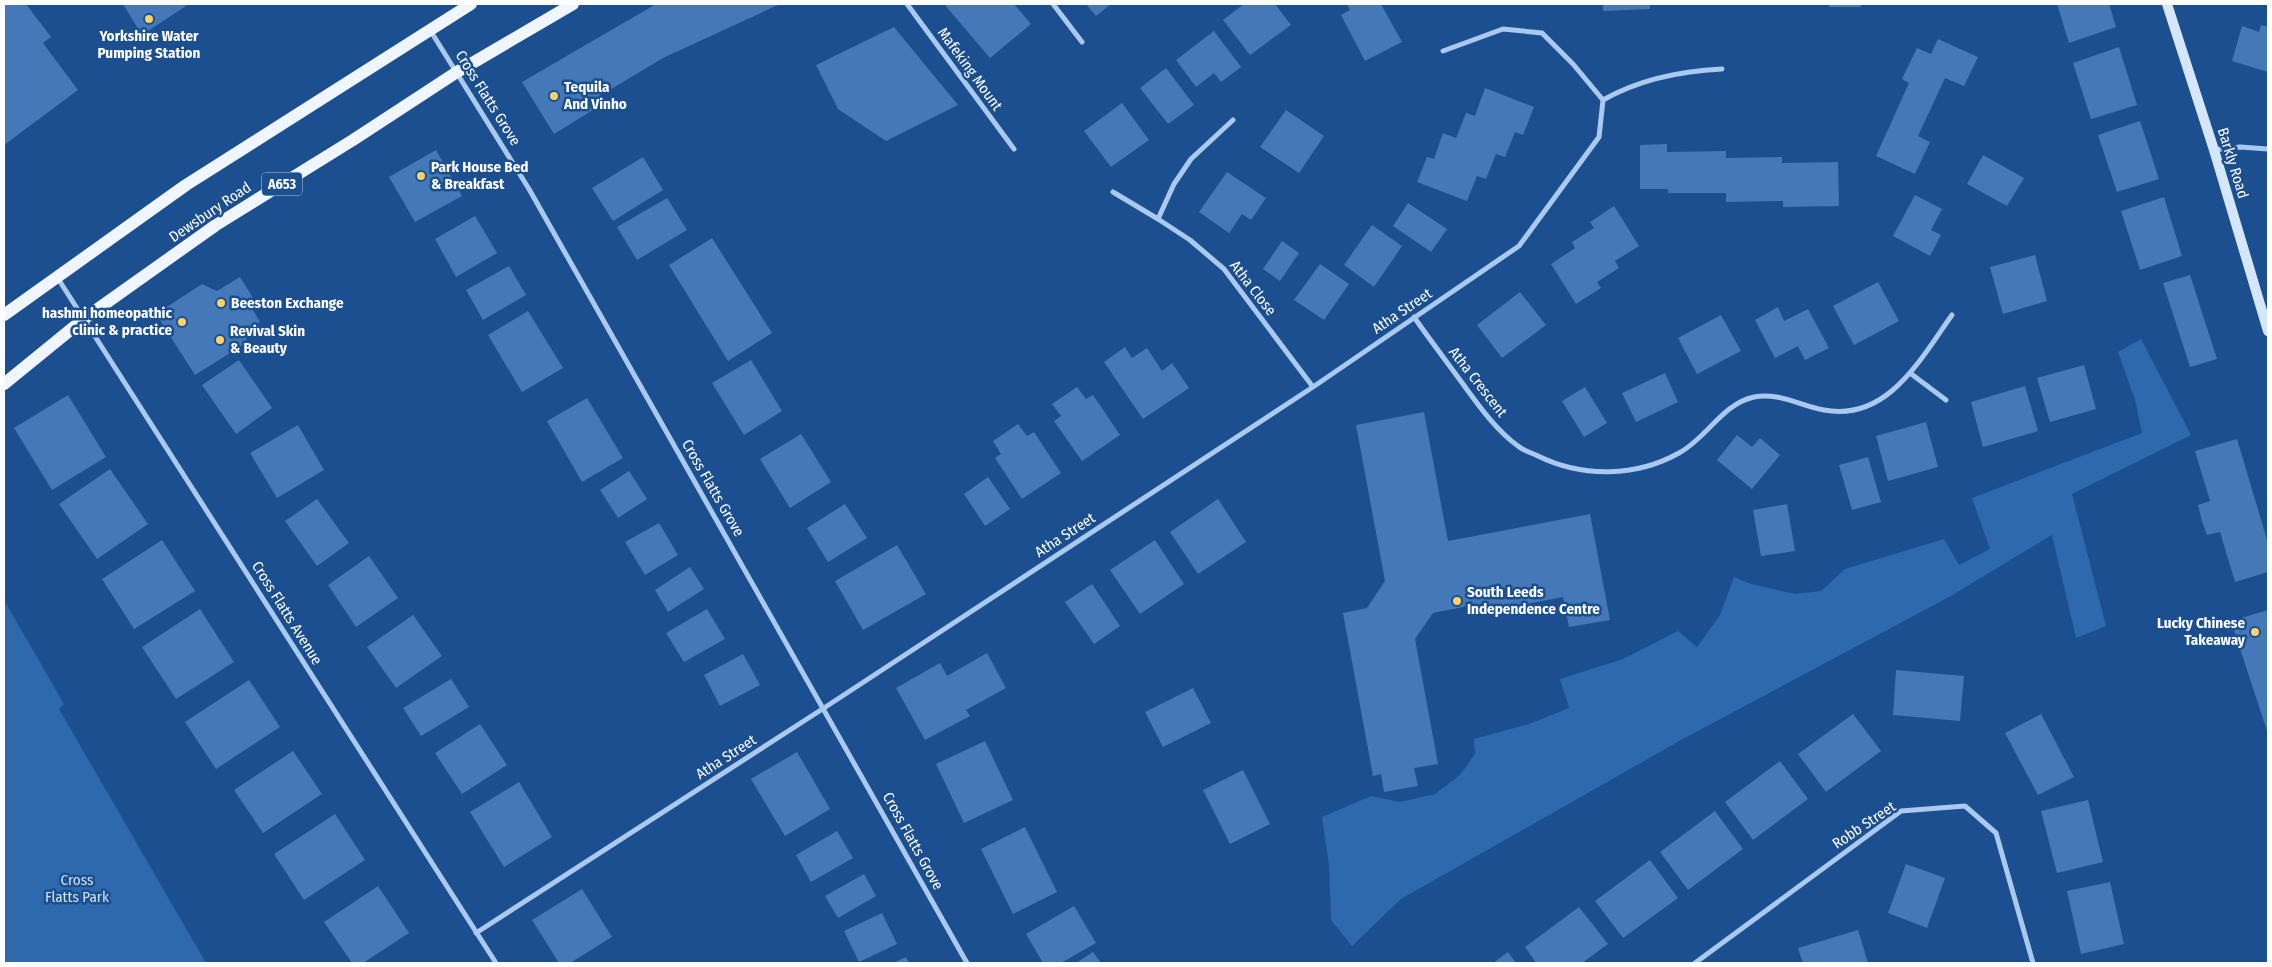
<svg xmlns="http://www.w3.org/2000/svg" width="2272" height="967" font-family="'Fira Sans Condensed',sans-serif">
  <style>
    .green { fill: #2e69ad }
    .building { fill: #4478b7 }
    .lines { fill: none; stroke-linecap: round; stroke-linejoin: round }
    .street { stroke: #a9c9ee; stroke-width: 5 }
    .secondary { stroke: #d6e6fa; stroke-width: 10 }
    .primary { stroke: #f0f6ff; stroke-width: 12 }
    .poi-dot { fill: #ffd166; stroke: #1b4f8f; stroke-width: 2 }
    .labels { text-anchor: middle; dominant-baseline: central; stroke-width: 5; stroke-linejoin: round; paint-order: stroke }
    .shield { fill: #1b4f8f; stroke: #bbcadd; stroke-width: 1 }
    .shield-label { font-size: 14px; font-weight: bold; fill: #fff }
    .poi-label { font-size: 15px; font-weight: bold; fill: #fff; stroke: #1b4f8f; text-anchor: start }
    .street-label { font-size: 15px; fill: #fff; stroke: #1b4f8f }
    .park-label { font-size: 15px; fill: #cfe3fa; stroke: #1b4f8f }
  </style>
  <rect width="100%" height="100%" fill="#1b4f8f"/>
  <path class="green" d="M 2141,339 L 2191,435 L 2072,494 L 2106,626 L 2076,638 L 2052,535 L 1949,597 L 1681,740 L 1401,899 L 1352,946 L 1331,920 L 1329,865 L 1322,817 L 1371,796 L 1400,802 L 1435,794 L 1460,775 L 1475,754 L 1474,739 L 1529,724 L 1569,708 L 1560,679 L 1623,659 L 1678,631 L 1697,647 L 1720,615 L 1734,577 L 1751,584 L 1795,594 L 1821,591 L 1845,569 L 1944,539 L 1959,565 L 1990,549 L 1972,498 L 2142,433 L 2135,400 L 2118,352 Z
    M 4,600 L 64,704 L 59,709 L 206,963 L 4,963 Z"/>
  <path class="building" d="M 4,4 L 26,4 L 51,37 L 43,43 L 78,90 L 4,145 Z
    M 123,4 L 189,4 L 142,35 Z
    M 656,4 L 780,4 L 663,58 L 588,103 L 593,110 L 554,134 L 522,82 Z
    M 944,4 L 1014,4 L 1031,24 L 990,58 Z
    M 1086,4 L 1111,4 L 1096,16 Z
    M 1244,4 L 1275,4 L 1291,25 L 1250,55 L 1223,20 Z
    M 1347,4 L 1381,4 L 1402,42 L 1365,61 L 1341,15 L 1350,10 Z
    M 1603,4 L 1650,4 L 1650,9 L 1603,11 Z
    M 1829,4 L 1861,4 L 1861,7 L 1829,7 Z
    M 2057,4 L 2109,4 L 2116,27 L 2069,43 Z
    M 2261,25 L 2268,27 L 2268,72 L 2232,61 L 2242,26 L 2259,32 Z
    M 894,27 L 958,105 L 886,141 L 838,109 L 816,65 Z
    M 1214,31 L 1241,67 L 1221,82 L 1214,73 L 1196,87 L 1176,60 Z
    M 1938,39 L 1978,57 L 1964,86 L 1945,78 L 1918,136 L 1930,142 L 1915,174 L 1876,156 L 1909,83 L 1902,79 L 1917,48 L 1931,54 Z
    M 2119,47 L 2137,105 L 2091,119 L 2073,63 Z
    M 1166,68 L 1194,105 L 1168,124 L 1140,88 Z
    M 1485,88 L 1534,107 L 1523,135 L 1515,132 L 1505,157 L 1496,154 L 1486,179 L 1477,176 L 1467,201 L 1417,182 L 1427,157 L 1434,159 L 1443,133 L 1456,138 L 1466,113 L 1475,116 Z
    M 1122,103 L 1149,140 L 1111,167 L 1084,131 Z
    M 1286,110 L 1324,136 L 1299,173 L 1260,147 Z
    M 2140,121 L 2159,179 L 2117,192 L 2098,135 Z
    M 1667,144 L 1667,152 L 1726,151 L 1726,158 L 1782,157 L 1782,163 L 1838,162 L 1839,206 L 1783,207 L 1783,201 L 1726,202 L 1726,193 L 1668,193 L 1668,189 L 1640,189 L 1640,145 Z
    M 436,150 L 462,196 L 415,222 L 389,177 Z
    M 1983,155 L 2024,178 L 2007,206 L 1967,184 Z
    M 643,157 L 663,190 L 613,221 L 592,188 Z
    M 1227,172 L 1266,198 L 1251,220 L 1242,214 L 1229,233 L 1199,212 Z
    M 1915,195 L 1942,209 L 1931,230 L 1941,235 L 1930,256 L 1893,236 Z
    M 2164,197 L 2182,256 L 2140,270 L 2121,211 Z
    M 667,198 L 687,230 L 637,260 L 617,227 Z
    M 1408,203 L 1447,229 L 1431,252 L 1393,226 Z
    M 1614,206 L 1639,246 L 1615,261 L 1619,268 L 1597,282 L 1601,288 L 1576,304 L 1551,264 L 1575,248 L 1572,242 L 1594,228 L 1590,222 Z
    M 475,216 L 497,253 L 456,277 L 435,239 Z
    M 1372,225 L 1402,246 L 1374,287 L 1344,265 Z
    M 712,238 L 772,333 L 728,361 L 669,265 Z
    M 1282,241 L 1299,253 L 1280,281 L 1263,269 Z
    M 2035,255 L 2047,301 L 2003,314 L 1990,267 Z
    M 1320,264 L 1349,284 L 1324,320 L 1294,300 Z
    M 509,266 L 526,295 L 483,320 L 466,290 Z
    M 2190,275 L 2217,359 L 2190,367 L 2163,283 Z
    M 240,277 L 255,301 L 250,305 L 260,322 L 244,332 L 247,336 L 246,343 L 195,375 L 156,314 L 202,284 L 217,291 Z
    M 1878,282 L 1899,321 L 1854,345 L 1833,306 Z
    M 1520,292 L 1546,325 L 1502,358 L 1477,325 Z
    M 1778,307 L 1784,321 L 1808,309 L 1829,348 L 1805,360 L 1798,346 L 1775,358 L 1755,320 Z
    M 528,311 L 563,368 L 522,392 L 488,335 Z
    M 1721,315 L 1741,351 L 1697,374 L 1678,338 Z
    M 1125,347 L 1132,358 L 1147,348 L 1162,371 L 1172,363 L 1189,388 L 1143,419 L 1104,362 Z
    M 239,360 L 272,408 L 236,434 L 202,385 Z
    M 751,360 L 782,411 L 744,435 L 712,383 Z
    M 2084,365 L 2096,409 L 2050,422 L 2037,378 Z
    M 1665,373 L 1678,402 L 1636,422 L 1622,393 Z
    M 2025,386 L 2038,431 L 1983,447 L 1971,402 Z
    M 1077,387 L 1086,399 L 1093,395 L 1120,435 L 1082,461 L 1054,421 L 1061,416 L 1052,404 Z
    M 1585,387 L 1607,423 L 1584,437 L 1562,401 Z
    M 68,395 L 106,457 L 52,490 L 14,428 Z
    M 587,398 L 623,458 L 582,482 L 547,421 Z
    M 1424,412 L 1448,541 L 1590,514 L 1610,620 L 1569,627 L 1563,597 L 1475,614 L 1473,605 L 1433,613 L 1415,639 L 1438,764 L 1414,768 L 1418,786 L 1384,792 L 1381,774 L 1373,776 L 1343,613 L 1367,608 L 1385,581 L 1356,425 Z
    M 1926,422 L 1938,467 L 1888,481 L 1876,436 Z
    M 1018,424 L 1027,436 L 1034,432 L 1061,473 L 1022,499 L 995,458 L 1001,454 L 993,441 Z
    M 298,425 L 324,470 L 277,498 L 250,453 Z
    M 801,434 L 831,482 L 790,508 L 760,459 Z
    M 1737,435 L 1752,447 L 1760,438 L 1780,455 L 1752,489 L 1717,460 Z
    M 2237,439 L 2268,543 L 2268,572 L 2235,582 L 2220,532 L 2207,535 L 2202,521 L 2198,505 L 2210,501 L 2195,451 Z
    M 1868,457 L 1881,502 L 1852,510 L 1839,465 Z
    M 110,469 L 148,524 L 97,559 L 59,504 Z
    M 629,471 L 647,499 L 618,518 L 600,490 Z
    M 988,477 L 1010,509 L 985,526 L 964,494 Z
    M 317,499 L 349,543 L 317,566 L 285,521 Z
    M 1218,499 L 1246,542 L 1198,574 L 1170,532 Z
    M 845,504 L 867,538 L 828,562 L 807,528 Z
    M 1787,504 L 1795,551 L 1761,556 L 1753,510 Z
    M 659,523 L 678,555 L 645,575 L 625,542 Z
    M 162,540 L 195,591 L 134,629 L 102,579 Z
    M 1155,540 L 1184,584 L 1140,614 L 1110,570 Z
    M 897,545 L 926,594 L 863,630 L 835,581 Z
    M 369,556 L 398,598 L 356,627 L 328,585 Z
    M 690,567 L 704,589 L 668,612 L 655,590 Z
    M 1092,584 L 1120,626 L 1094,644 L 1065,602 Z
    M 200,609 L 234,662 L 176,699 L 142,647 Z
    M 707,609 L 725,639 L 684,662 L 666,633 Z
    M 2268,610 L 2268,734 L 2231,621 Z
    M 413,615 L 442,656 L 396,688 L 367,647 Z
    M 987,653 L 1006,688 L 966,710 L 970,716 L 925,740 L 896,688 L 940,663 L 947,676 Z
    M 743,654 L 760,685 L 720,706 L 704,675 Z
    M 1896,670 L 1964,676 L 1960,721 L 1893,715 Z
    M 451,679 L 469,707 L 421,736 L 403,708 Z
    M 249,680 L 280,727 L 216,769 L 185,722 Z
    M 1193,688 L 1211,723 L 1163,747 L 1145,712 Z
    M 1853,714 L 1881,751 L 1826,792 L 1798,754 Z
    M 2041,714 L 2074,777 L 2038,795 L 2005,733 Z
    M 480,724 L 507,765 L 462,794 L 435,753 Z
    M 985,741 L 1013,800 L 964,823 L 936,764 Z
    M 293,751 L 322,794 L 263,833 L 234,790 Z
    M 797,752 L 830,809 L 785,836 L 751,779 Z
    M 1780,761 L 1808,799 L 1753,840 L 1725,802 Z
    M 1243,770 L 1270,824 L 1230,844 L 1203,790 Z
    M 519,782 L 552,837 L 504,867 L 470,812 Z
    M 2088,800 L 2103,862 L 2057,873 L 2041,811 Z
    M 1715,811 L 1743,849 L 1688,890 L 1660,852 Z
    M 335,814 L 365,860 L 304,900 L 274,854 Z
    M 1025,827 L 1057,892 L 1013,914 L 981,849 Z
    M 837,831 L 853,858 L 811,882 L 796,855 Z
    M 1650,860 L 1678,898 L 1623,938 L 1595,901 Z
    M 1906,864 L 1945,878 L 1927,928 L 1888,913 Z
    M 864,874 L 876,896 L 838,918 L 825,896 Z
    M 2110,882 L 2124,944 L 2081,954 L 2067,891 Z
    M 378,886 L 409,933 L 363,963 L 352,963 L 324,922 Z
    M 582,889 L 612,937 L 570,963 L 559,963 L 532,920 Z
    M 1074,906 L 1096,943 L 1061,963 L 1043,963 L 1026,934 Z
    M 1579,907 L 1608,944 L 1582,963 L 1536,963 L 1525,947 Z
    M 882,913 L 897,944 L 859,962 L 844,931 Z
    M 1858,930 L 1868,963 L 1803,963 L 1798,948 Z
    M 1093,952 L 1101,963 L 1076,963 Z
    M 1508,952 L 1516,963 L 1493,963 Z
    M 906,957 L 909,963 L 893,963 Z"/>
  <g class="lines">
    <path class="street" d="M 907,4 L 1014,149
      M 1053,4 L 1082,42
      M 430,30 L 529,189 L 967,963
      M 1443,51 L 1503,29 L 1542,33 L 1573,64 L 1603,100
      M 1233,120 L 1191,159 L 1174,184 L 1158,219 L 1190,240 L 1224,269 L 1313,387
      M 2214,150 L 2240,147 L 2268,149
      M 1113,192 L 1158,219
      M 57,277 L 496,963
      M 1414,317 C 1430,340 1447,362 1463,384 C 1479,406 1496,430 1518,446 C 1524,451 1532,453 1538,456 C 1583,478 1636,477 1679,453 C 1707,438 1722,404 1754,397 C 1779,392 1801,406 1824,410 C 1888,422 1921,358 1952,315
      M 1910,373 L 1946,400
      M 476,933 L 824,708 L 1313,387 L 1519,246 L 1599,137 L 1603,100 C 1640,79 1679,71 1722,69
      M 1695,963 L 1901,811 L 1965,806 L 1996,833 L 2033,963"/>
    <path class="secondary" d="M 2167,4 L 2214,150 L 2268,331"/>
    <path class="primary" d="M 4,315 L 186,185 L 471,4
      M 4,384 L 85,318 L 216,225 L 353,140 L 457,72 L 573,4"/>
  </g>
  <g class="poi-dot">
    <circle cx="149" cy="19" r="5"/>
    <circle cx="554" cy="96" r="5"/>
    <circle cx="421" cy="176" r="5"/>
    <circle cx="221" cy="303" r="5"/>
    <circle cx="182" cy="322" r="5"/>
    <circle cx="220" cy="340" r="5"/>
    <circle cx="1457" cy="601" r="5"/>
    <circle cx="2255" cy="632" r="5"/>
  </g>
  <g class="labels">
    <rect class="shield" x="262" y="172.5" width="40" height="23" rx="4"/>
    <g class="shield-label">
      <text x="282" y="184">A653</text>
    </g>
    <g class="poi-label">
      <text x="149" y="36" text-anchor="middle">Yorkshire Water<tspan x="149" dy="17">Pumping Station</tspan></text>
      <text x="564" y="87">Tequila<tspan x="564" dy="17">And Vinho</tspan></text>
      <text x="431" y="167">Park House Bed<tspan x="431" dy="17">&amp; Breakfast</tspan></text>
      <text x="231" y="303">Beeston Exchange</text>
      <text x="172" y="313" text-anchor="end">hashmi homeopathic<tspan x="172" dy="17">clinic &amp; practice</tspan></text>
      <text x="230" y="331">Revival Skin<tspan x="230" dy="17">&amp; Beauty</tspan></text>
      <text x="1467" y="592">South Leeds<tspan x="1467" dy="17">Independence Centre</tspan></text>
      <text x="2245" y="623" text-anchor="end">Lucky Chinese<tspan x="2245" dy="17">Takeaway</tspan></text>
    </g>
    <g class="street-label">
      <text transform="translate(970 69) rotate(54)">Mafeking Mount</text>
      <text transform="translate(488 98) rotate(58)">Cross Flatts Grove</text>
      <text transform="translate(2233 163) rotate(73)">Barkly Road</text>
      <text transform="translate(210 212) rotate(-34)">Dewsbury Road</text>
      <text transform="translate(1253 288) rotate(52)">Atha Close</text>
      <text transform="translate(1402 311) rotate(-34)">Atha Street</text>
      <text transform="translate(1478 382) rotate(52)">Atha Crescent</text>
      <text transform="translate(713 488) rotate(60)">Cross Flatts Grove</text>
      <text transform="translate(1065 535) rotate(-33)">Atha Street</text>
      <text transform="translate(287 613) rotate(58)">Cross Flatts Avenue</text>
      <text transform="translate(726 757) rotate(-33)">Atha Street</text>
      <text transform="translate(1864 825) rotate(-34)">Robb Street</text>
      <text transform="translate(913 841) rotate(61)">Cross Flatts Grove</text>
    </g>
    <g class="park-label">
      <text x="77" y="880">Cross<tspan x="77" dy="17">Flatts Park</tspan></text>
    </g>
  </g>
  <rect width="2272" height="967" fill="none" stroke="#ffffff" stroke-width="10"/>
</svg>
